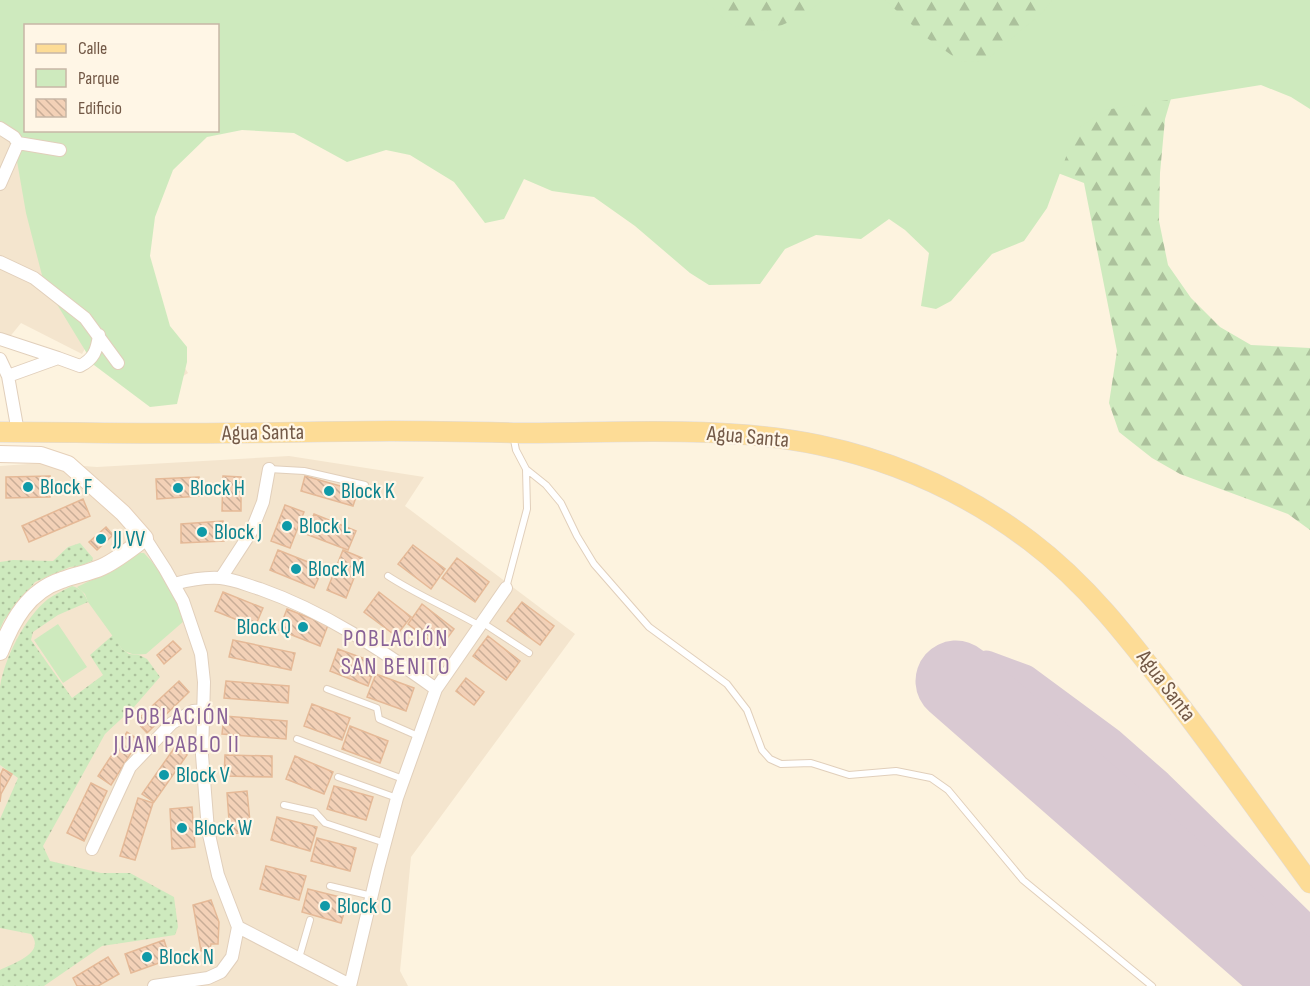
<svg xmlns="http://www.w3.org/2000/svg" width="1310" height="986" font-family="'Sofia Sans Condensed',sans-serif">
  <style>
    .residential { fill: #f4e5ce }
    .grass { fill: url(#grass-dots) }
    .forest { fill: url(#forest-firs) }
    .park { fill: #ceeabe; fill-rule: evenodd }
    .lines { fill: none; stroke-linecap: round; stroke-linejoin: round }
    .taxiway { stroke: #d9c9d2; stroke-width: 33 }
    .runway { stroke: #d9c9d2; stroke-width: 81 }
    .building { fill: url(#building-back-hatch); stroke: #e5b997; stroke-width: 1.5 }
    .lane-casing { stroke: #e1cfbb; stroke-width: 8 }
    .street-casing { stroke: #e1cfbb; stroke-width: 14 }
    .secondary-casing { stroke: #e6d0b9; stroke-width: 18 }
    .primary-casing { stroke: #e0dad7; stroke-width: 21 }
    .lane { stroke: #fff; stroke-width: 6 }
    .street { stroke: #fff; stroke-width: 12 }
    .secondary { stroke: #fff; stroke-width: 16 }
    .primary { stroke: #fddc96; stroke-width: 20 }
    .culture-dot { fill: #0f9aa8; stroke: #fff6e6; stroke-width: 2 }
    .labels { text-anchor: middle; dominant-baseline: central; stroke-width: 4.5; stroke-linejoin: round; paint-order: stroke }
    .street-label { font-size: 22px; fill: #735947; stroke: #fff6e6 }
    .culture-label { font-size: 22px; fill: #0d838f; stroke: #fff6e6; text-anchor: start }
    .neighbourhood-label { font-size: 24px; letter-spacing: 1.5px; fill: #886297; stroke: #fff6e6 }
  </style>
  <defs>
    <pattern id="grass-dots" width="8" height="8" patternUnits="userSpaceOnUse" patternTransform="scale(1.5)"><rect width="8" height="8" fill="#ceeabe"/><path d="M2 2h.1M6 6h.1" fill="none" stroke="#acc19c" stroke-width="1.8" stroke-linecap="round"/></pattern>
    <pattern id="forest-firs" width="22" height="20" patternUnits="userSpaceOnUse" patternTransform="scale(1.5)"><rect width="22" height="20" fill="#ceeabe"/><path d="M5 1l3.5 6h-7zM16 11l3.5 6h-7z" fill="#acc19c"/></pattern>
    <pattern id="building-back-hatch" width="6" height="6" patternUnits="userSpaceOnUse" patternTransform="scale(1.5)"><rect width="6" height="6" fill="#f3d1b7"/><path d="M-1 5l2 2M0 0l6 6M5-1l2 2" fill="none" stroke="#c9ad97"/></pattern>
  </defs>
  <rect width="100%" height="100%" fill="#fdf3df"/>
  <path class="residential" d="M 0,76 L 26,130 L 134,287 L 188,373 L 151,396 L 101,319 L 82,354 L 21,323 L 8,339 L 0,337 Z
    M 289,456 L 424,477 L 405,506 L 575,634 L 411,857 L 400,971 L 408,986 L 0,986 L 0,466 L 42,463 L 97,467 Z"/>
  <path class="grass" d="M 80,543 L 93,558 L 92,561 L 80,566 L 70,567 L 35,582 L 4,620 L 0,629 L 0,562 L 13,560 L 53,561 L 68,547 Z
    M 72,586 C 81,588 85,594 88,602 L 58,615 L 33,632 L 31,640 L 72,698 L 103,675 L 90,655 L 113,635 L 122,649 L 129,654 L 139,655 L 147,659 L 160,677 L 134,707 L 105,734 L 43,846 L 50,861 L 101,873 L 130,873 L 174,897 L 178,927 L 175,935 L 102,946 L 44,986 L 0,986 L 0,970 C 14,963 46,953 31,934 L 0,928 L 0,819 L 18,778 L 0,765 C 0,741 0,710 0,687 C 4,659 25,617 48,599 C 55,594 64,590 72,586 Z"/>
  <path class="forest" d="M 165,0 L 1310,0 L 1175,85 L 1165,119 L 1160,173 L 1159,221 L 1168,265 L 1191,298 L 1220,327 L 1251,345 L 1310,348 L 1310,530 L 1288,514 L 1180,474 L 1152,458 L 1119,432 L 1109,403 L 1117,351 L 1084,183 L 995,149 Z"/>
  <path class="park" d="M 0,0 L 703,0 L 733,26 L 768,31 L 803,16 L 823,0 L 885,0 L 924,36 L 960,61 L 984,62 L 1044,11 L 1052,0 L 1310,0 L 1310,109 L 1291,97 L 1261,85 L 1105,110 L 1076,130 L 1047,208 L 1024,241 L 992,254 L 951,301 L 936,309 L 921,306 L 929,253 L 905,230 L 889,219 L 861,239 L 816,235 L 785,249 L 760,284 L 709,285 L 690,273 L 635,226 L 594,197 L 552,191 L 524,179 L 504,219 L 485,223 L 454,182 L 410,155 L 386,150 L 347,162 L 294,133 L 242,130 L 207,137 L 173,170 L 155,217 L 150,256 L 170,326 L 187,347 L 187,362 L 177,404 L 150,407 L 94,365 L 44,283 L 26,213 L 13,138 L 0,126 ZM 26,26 L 218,26 L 218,130 L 26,130 Z
    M 136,553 L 144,553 C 162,571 177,598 184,621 L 146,654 C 137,655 130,655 122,649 L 88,602 L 85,594 L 77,587 L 116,568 Z
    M 58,624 L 87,667 L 63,683 L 34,640 Z"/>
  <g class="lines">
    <path class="taxiway" d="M 956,681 L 986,667 L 1024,681 L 1108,743 L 1157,786 L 1310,935"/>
    <path class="runway" d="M 956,681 L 1304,986"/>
  </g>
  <path class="building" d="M 50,476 L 50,497 L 6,498 L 6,477 Z
    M 223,476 L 241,477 L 241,511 L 222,511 Z
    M 305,476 L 358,491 L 353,506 L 301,491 Z
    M 199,477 L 200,496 L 157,499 L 156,479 Z
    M 83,499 L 90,516 L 29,542 L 22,526 Z
    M 285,505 L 304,512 L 290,548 L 271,541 Z
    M 314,514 L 356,531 L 348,550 L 306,534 Z
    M 223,521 L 224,541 L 181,543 L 181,524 Z
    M 106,527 L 113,535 L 97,550 L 89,542 Z
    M 413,545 L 445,569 L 431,589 L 398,564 Z
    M 278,550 L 323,568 L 314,588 L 270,570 Z
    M 343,550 L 362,558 L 346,598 L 327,590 Z
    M 457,558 L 489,582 L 475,602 L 442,578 Z
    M 223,592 L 263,608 L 255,627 L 215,611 Z
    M 379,592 L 411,617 L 396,636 L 364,612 Z
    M 522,602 L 554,626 L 540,645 L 507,621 Z
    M 422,604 L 454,629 L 440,648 L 408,624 Z
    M 287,609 L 328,625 L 320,646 L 279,630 Z
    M 488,636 L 520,661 L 506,680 L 473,656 Z
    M 233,640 L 295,653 L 291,670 L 229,657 Z
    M 173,641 L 181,649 L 164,664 L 157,655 Z
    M 338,649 L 376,663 L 368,686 L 330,671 Z
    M 376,674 L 414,688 L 406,711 L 367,697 Z
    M 466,678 L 484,692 L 474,705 L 456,691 Z
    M 179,681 L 189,692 L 147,733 L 136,721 Z
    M 226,681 L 289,686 L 288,703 L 224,698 Z
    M 312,704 L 350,718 L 342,740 L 304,726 Z
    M 224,716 L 287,721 L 286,739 L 222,734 Z
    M 350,726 L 388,741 L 380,763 L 342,749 Z
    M 127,732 L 139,740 L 111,785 L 98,776 Z
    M 175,747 L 187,755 L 154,802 L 142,794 Z
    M 225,755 L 272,756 L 272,777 L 224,776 Z
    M 295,756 L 333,772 L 324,794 L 286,779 Z
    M 3,769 L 12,774 L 1,794 L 0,802 L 0,776 Z
    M 91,783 L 107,791 L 84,841 L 67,833 Z
    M 334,786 L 373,797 L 366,820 L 327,809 Z
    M 247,791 L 251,832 L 230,834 L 227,793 Z
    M 138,798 L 153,803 L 135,860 L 120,856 Z
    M 192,807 L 195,847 L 172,849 L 170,809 Z
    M 277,817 L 317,827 L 310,851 L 271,840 Z
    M 317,838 L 356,848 L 350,871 L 311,861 Z
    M 266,866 L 306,876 L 299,900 L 260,889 Z
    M 308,889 L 348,899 L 341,923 L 302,912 Z
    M 211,900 L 219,922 L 218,944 L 211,944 L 210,950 L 201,951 L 193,905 Z
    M 164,940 L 170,959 L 131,973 L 125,954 Z
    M 108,957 L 119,974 L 98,986 L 77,986 L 73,978 Z"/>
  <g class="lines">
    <defs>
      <path id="lane" d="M 513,435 L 516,450 L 526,469 L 546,485 L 561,503 L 577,536 L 594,564 L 649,627 L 727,684 L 747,710 L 762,750 L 770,759 L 781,764 L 811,763 L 849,775 L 896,771 L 931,778 L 948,790 L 1023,880 L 1152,986
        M 269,469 L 304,471 L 365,485
        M 388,576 C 417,595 449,608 480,626
        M 506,588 L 527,509 L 526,469
        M 483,623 L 529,653
        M 327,689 L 377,708 L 379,719 L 418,736
        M 297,739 L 403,779
        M 338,777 L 397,798
        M 284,805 L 315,812 L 325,823 L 385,843
        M 330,886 L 372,896
        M 299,958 L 310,920"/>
      <path id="street" d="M 0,128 L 14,137 L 18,143
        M 18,143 L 60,150
        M 0,184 L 18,143
        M 0,262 L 34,278 L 85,318 L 118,363
        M 0,339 L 58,358
        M 0,359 L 8,376 L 18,432
        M 8,376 L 58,358 L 80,366 C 94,359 97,350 99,335
        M 145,538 L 165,569 L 183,601 L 201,654 L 204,682 L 202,755 L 208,830 L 218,875 L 238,927 L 232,957 L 221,972 L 208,978 L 154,986
        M 221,578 L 251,532 L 263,502 L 269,469
        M 174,584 C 189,580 205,577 220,578 C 234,579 246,585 260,589 C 325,612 380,649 436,689
        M 92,849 L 130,767 L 172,723 L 193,711 L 203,710
        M 238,927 L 350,985
        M 350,986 L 378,869 L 397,798 L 436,689 L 506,588"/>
      <path id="secondary" d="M 0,454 L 41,455 L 68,464 L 123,513 L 145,538 C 132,548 117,560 102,567 C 89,573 75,575 62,580 C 28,591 12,621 0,652"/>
      <path id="primary" d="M 0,432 C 75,432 150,434 226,433 C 281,433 336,431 391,431 C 434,431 477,432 519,433 C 617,433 723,425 819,445 C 895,461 968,494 1030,541 C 1087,584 1129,639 1172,695 C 1220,757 1264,820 1310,883"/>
    </defs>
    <use href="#lane" class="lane-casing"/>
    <use href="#street" class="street-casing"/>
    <use href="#secondary" class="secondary-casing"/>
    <use href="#primary" class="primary-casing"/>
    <use href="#lane" class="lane"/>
    <use href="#street" class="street"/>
    <use href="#secondary" class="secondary"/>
    <use href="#primary" class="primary"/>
  </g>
  <g class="culture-dot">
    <circle cx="28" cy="487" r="6"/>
    <circle cx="178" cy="488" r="6"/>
    <circle cx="329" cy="491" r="6"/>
    <circle cx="287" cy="526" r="6"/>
    <circle cx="202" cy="532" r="6"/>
    <circle cx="101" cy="539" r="6"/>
    <circle cx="296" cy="569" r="6"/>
    <circle cx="303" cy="627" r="6"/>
    <circle cx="164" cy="775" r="6"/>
    <circle cx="182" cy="828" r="6"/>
    <circle cx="325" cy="906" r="6"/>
    <circle cx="147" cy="957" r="6"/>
  </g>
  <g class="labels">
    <g class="street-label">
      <text transform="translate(263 433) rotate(-1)">Agua Santa</text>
      <text transform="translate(748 437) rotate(5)">Agua Santa</text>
      <text transform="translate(1166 686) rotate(53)">Agua Santa</text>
    </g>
    <g class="culture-label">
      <text x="40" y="487">Block F</text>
      <text x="190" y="488">Block H</text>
      <text x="341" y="491">Block K</text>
      <text x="299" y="526">Block L</text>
      <text x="214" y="532">Block J</text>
      <text x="113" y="539">JJ VV</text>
      <text x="308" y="569">Block M</text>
      <text x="291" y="627" text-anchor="end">Block Q</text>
      <text x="176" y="775">Block V</text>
      <text x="194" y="828">Block W</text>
      <text x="337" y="906">Block O</text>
      <text x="159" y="957">Block N</text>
    </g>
    <g class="neighbourhood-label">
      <text x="396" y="638">POBLACIÓN<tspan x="396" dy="28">SAN BENITO</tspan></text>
      <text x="177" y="716">POBLACIÓN<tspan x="177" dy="28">JUAN PABLO II</tspan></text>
    </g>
  </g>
  <rect x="24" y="24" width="195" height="108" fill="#fff6e6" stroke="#c7b7a6" stroke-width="1.5"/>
  <rect x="36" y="44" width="30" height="9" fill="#fddc96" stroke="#c7b7a6" stroke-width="1.5"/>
  <text x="78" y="54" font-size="18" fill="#735947">Calle</text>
  <rect x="36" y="69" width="30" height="18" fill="#ceeabe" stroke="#c7b7a6" stroke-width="1.5"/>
  <text x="78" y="84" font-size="18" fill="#735947">Parque</text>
  <rect x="36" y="99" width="30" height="18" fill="url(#building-back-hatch)" stroke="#c7b7a6" stroke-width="1.5"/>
  <text x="78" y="114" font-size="18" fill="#735947">Edificio</text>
</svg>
